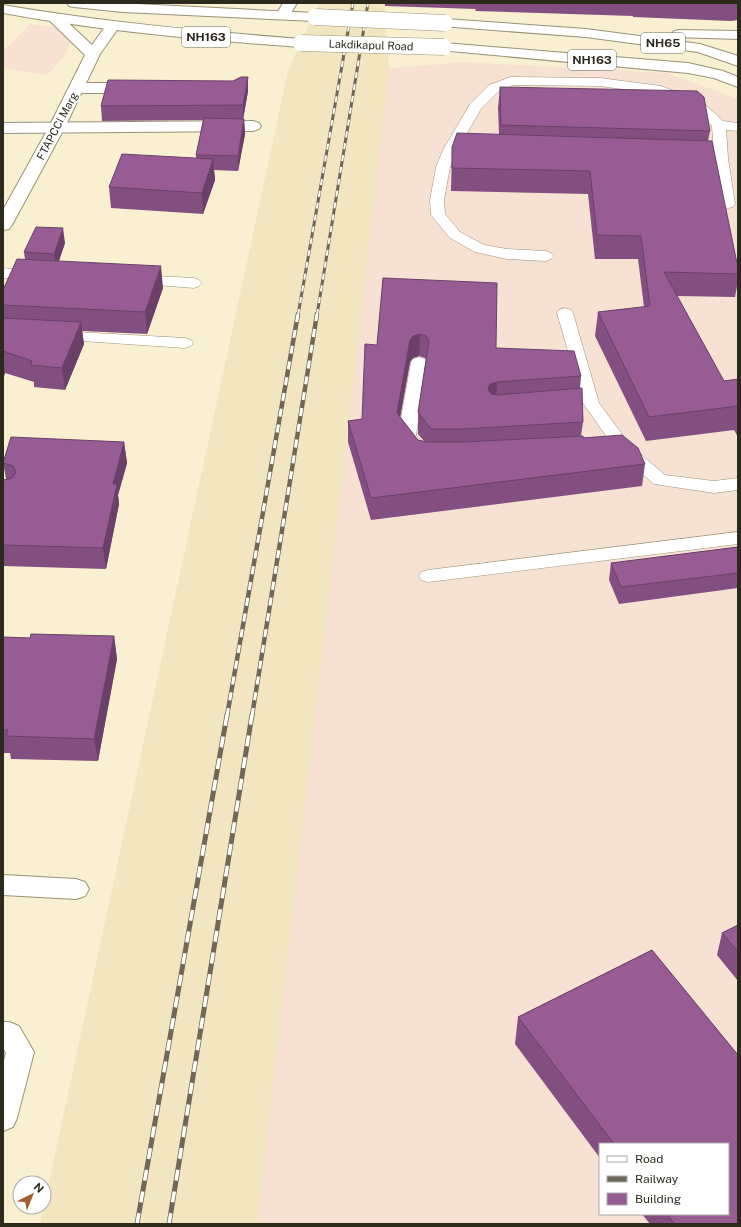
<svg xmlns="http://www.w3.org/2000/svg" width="741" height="1227" font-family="'Public Sans',sans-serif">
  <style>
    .commercial { fill: #f6e1d3; fill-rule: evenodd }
    .built { fill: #f2e6c0 }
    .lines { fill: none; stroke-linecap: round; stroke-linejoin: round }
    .service-casing { stroke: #9b9276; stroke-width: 1 }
    .minor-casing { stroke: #9b9276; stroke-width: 2 }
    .tertiary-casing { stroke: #9b9276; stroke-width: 2 }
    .trunk-casing { stroke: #9b9276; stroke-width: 2 }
    .service { fill: #fff; fill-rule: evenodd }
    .minor { fill: #fff; fill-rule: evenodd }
    .tertiary { fill: #fff; fill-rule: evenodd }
    .trunk { fill: #fff; fill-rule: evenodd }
    .rail-far2-casing { stroke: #6e6957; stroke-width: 3 }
    .rail-far1-casing { stroke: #6e6957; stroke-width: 4.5 }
    .rail-casing { stroke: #6e6957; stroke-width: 5 }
    .rail-far2 { stroke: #fff; stroke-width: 2; stroke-dasharray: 6; stroke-linecap: butt }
    .rail-far1 { stroke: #fff; stroke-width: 3; stroke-dasharray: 8; stroke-linecap: butt }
    .rail { stroke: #fff; stroke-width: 3.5; stroke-dasharray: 11; stroke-linecap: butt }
    .trunk-bridge-casing { stroke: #9b9276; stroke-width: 17; stroke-linecap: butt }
    .trunk-bridge { stroke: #fff; stroke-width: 16 }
    .wall { fill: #834f80; fill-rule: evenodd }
    .shaded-wall { fill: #6a4068 }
    .building { fill: #985c95; stroke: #6a4068 }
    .labels { text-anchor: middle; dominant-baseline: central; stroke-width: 4; stroke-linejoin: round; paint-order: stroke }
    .far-street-label { font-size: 11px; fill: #2c291d; stroke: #fff }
    .shield { fill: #fff; stroke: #6b6961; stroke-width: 1 }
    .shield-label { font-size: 12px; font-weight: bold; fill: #2c291d }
  </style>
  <rect width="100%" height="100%" fill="#f9efd1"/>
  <path class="commercial" d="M 30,24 L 66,29 L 71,43 L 63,58 L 47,75 L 3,68 L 3,52 Z
    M 459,62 L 667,73 L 738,99 L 738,1224 L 257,1224 L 389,68 L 432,65 ZM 600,1144 L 728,1144 L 728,1214 L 600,1214 Z"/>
  <path class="built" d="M 319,3 L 458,3 L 385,6 L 389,68 L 257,1224 L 40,1224 L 288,71 Z"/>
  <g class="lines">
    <defs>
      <path id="service" d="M 511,77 L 600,78 L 661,86 L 701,101 L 723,121 L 738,123 L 738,131 L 726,130 L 728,158 L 735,204 L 733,207 L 728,208 L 723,207 L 721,204 L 715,162 L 685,160 L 683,157 L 685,154 L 714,154 L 712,126 L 691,107 L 658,94 L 600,86 L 513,85 L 499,91 L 481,109 L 457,150 L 450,167 L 444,200 L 445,214 L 460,232 L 484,245 L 507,249 L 546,251 L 551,253 L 554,256 L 551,259 L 546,261 L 507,259 L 475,252 L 450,238 L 431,215 L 430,200 L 436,167 L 443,150 L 470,104 L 489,85 Z
        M 3,268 L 41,272 L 44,275 L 41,278 L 36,280 L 3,278 Z
        M 136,275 L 194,278 L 199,280 L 202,283 L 199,286 L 194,288 L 131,283 L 128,280 L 131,277 Z
        M 565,308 L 571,310 L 573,313 L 599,403 L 630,445 L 665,475 L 714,481 L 738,478 L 738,490 L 714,493 L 654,484 L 618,453 L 583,403 L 557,313 L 559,310 Z
        M 58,331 L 185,338 L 191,340 L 193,343 L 191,346 L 185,348 L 52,339 L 50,336 L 52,333 Z
        M 419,357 L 425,359 L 427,362 L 416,435 L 426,448 L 423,452 C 410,455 405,445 398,435 L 411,362 L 413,359 Z
        M 738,532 L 738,544 L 428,582 L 421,580 L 419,576 L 421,572 L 428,570 Z"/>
      <path id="minor" d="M 283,3 L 297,3 L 288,18 L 283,19 L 278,18 L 276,15 Z
        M 77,83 L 135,83 L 140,85 L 143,88 L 140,91 L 135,93 L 77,93 L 72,91 L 69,88 L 72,85 Z
        M 253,121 L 259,123 L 261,126 L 259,129 L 253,131 L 3,133 L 3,123 Z
        M 3,875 L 76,879 L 85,882 L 89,889 L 85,896 L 76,899 L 3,895 Z
        M 3,1022 L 9,1022 L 19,1026 L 34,1052 L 17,1118 L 13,1127 L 3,1131 L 3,1064 L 6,1053 L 3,1048 Z"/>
      <path id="tertiary" d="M 55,14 L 60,15 L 92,45 L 107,24 L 112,23 L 117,24 L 119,27 L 100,54 L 65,127 L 12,225 L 9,229 L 3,230 L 3,210 L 49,127 L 85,55 L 50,21 L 48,18 L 50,15 Z"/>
      <path id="trunk" d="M 67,3 L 116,3 L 315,13 L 320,14 L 322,17 L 320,20 L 315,21 L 123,12 L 74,7 L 69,6 Z
        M 3,5 C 102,22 201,31 301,39 L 306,40 L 308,43 L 306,46 L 301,47 C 201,40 102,31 3,13 Z
        M 445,19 L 586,29 L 700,44 L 738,56 L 738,66 L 698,52 L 586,37 L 440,26 L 438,23 L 440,20 Z
        M 679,30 L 738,31 L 738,39 L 674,37 L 672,34 L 674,31 Z
        M 444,43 L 688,63 L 723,71 L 738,77 L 738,87 L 714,78 L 688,73 L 439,50 L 437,47 L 439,44 Z"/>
    </defs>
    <use href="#service" class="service-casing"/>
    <use href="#minor" class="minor-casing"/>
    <use href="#tertiary" class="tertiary-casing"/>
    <use href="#trunk" class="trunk-casing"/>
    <use href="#service" class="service"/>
    <use href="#minor" class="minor"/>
    <use href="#tertiary" class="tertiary"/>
    <use href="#trunk" class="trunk"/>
    <defs>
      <path id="rail-far2" d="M 298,315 L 353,3
        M 317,315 L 368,3"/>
      <path id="rail-far1" d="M 227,716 L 298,314
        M 252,716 L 317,314"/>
      <path id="rail" d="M 137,1224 L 227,715
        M 169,1224 L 252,715"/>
    </defs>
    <use href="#rail-far2" class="rail-far2-casing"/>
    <use href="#rail-far1" class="rail-far1-casing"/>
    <use href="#rail" class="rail-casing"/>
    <use href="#rail-far2" class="rail-far2"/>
    <use href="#rail-far1" class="rail-far1"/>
    <use href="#rail" class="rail"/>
    <defs>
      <path id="trunk-bridge" d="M 315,17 L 445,23
        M 301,43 L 444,47"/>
    </defs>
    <use href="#trunk-bridge" class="trunk-bridge-casing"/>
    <use href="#trunk-bridge" class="trunk-bridge"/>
  </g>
  <path class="wall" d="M 385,3 L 738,3 L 738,20 L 731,21 L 633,17 L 633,16 L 475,11 L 476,9 L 385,6 Z
    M 500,87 L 710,131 L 708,141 L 738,268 L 738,281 L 735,297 L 677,296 L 724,381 L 738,379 L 738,437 L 734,430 L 646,441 L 595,336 L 598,312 L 644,307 L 638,259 L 595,259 L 588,194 L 451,191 L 452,147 L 499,134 L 498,108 Z
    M 248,91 L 243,119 L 244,119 L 245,134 L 238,171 L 214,170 L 215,180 L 203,214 L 111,208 L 109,187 L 196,158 L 196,155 L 203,120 L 102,121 L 101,106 Z
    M 65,243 L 59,261 L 163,288 L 147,334 L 82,331 L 84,344 L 65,390 L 34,387 L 34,382 L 5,373 L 3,379 L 3,290 L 25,259 L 24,252 Z
    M 383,278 L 496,348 L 581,376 L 580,388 L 583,422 L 581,436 L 645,464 L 642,486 L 371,520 L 348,442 L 348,421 L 362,419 L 377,345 ZM 419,356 L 425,358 L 426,359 L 418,412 L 418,434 L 424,441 L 418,440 L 400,417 L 410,362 L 413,358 Z
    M 124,442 L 127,463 L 118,495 L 119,504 L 106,569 L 3,566 L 3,479 L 6,479 L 3,462 Z
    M 738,547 L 738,588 L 619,604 L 609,580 L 611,563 Z
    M 114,636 L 117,659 L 98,761 L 11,759 L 10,753 L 3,753 L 3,637 L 30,638 Z
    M 738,925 L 738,981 L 717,955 L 722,933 Z
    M 652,950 L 738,1055 L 738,1224 L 650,1224 L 642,1214 L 728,1214 L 728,1144 L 600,1144 L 600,1158 L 515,1044 L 518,1017 Z"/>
  <path class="shaded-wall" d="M 248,77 L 248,91 L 243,120 L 243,105 Z
    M 244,119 L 245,134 L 238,171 L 238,156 Z
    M 213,159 L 215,180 L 203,214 L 202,193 Z
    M 63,228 L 65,243 L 56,269 L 54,254 Z
    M 161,266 L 163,288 L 147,334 L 145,312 Z
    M 81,322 L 84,344 L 65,390 L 62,368 Z
    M 420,334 L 419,356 L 413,358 L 410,362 L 397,435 L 397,413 L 410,340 L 413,336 Z
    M 3,359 L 5,373 L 3,379 Z
    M 497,382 L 496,404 L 488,389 L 490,384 Z
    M 124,442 L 127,463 L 118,495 L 119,504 L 106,569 L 103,548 L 113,484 Z
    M 114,636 L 117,659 L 98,761 L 94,739 Z"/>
  <path class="building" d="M 241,77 L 248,77 L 243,105 L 101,106 L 108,80 L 233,81 Z
    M 500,87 L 697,91 L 704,97 L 710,131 L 501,125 Z
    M 204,118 L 244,119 L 238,156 L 196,155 Z
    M 457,133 L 712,141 L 738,268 L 738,274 L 664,272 L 724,381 L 738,379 L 738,406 L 649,417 L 598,312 L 650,306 L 641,236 L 597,235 L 590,171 L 452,168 L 452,147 Z
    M 122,154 L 213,159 L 202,193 L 109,187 Z
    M 36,227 L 63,228 L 54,254 L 24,252 Z
    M 17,259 L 161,266 L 145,312 L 3,305 L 3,290 Z
    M 383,278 L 497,283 L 496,348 L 574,351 L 581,376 L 497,382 L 490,384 L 488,389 L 491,394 L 497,395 L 582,388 L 583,422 L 463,429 L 431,429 L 418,412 L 429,341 L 426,336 L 420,334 L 413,336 L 410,340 L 397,413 L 418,440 L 426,442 L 463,442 L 583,436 L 583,438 L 622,435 L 638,448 L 645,464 L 371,498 L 348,421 L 362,419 L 365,344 L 377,345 Z
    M 3,318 L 81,322 L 62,368 L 31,365 L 32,361 L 3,351 Z
    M 11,437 L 124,442 L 113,484 L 117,484 L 103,548 L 3,545 L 3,479 L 5,480 L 12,478 L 16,472 L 13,466 L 3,463 Z
    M 738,547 L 738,573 L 621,587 L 611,563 Z
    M 31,634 L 114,636 L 94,739 L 6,736 L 8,730 L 3,730 L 3,637 L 30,638 Z
    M 738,925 L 738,952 L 722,933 Z
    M 652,950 L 738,1055 L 738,1224 L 675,1224 L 667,1214 L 728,1214 L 728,1144 L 614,1144 L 518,1017 Z"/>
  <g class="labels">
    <g class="far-street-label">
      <text transform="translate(371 45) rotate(2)">Lakdikapul Road</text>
      <text transform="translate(57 126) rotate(-62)">FTAPCCI Marg</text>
    </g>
    <g class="shield">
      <rect x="182" y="27" width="48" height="20" rx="3"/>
      <rect x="641" y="33" width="44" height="20" rx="3"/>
      <rect x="568" y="50" width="48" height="20" rx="3"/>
    </g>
    <g class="shield-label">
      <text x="206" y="37">NH163</text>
      <text x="663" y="43">NH65</text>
      <text x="592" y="60">NH163</text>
    </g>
  </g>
  <rect width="741" height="1227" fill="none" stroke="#2c291d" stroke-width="8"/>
  <rect x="599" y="1143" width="130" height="72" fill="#ffffff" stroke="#aba9a5"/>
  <rect x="607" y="1156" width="20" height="6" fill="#ffffff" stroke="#aba9a5"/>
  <text x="635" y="1163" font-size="12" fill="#2c291d">Road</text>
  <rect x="607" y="1176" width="20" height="6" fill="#6e6957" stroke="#aba9a5"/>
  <text x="635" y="1183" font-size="12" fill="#2c291d">Railway</text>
  <rect x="607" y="1193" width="20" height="12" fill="#985c95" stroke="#aba9a5"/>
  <text x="635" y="1203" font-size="12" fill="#2c291d">Building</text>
  <g transform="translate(32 1195) rotate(43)"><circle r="19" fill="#ffffff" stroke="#aba9a5"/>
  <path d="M0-3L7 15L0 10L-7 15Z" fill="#a25e30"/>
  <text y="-6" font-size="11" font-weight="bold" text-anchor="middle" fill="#2c291d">N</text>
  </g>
</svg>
